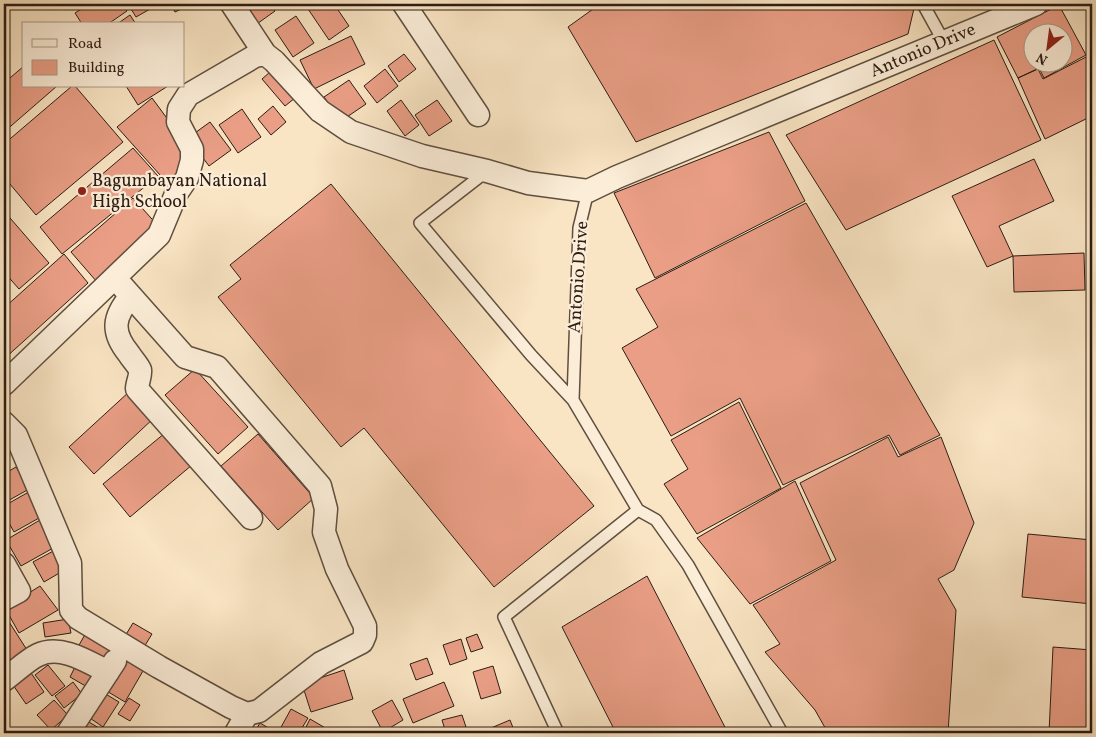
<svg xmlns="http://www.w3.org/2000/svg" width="1096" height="737" font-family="Vollkorn,serif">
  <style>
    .building { fill: #e99e85; stroke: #2c1d14; fill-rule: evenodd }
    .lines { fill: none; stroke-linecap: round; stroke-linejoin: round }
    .lane-casing { stroke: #5f4f40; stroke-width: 14 }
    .street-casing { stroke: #5f4f40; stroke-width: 25 }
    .lane { stroke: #fbedd8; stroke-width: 11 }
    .street { stroke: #fbedd8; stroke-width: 22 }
    .poi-dot { fill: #8f2418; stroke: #fbedd8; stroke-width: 2 }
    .labels { text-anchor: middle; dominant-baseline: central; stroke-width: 4.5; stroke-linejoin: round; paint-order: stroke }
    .street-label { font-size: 18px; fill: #2c1d14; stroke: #fbedd8 }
    .poi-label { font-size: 18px; fill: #2c1d14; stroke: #fbedd8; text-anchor: start }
  </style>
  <rect width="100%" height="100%" fill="#f9e4c3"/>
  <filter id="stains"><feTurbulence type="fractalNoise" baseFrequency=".004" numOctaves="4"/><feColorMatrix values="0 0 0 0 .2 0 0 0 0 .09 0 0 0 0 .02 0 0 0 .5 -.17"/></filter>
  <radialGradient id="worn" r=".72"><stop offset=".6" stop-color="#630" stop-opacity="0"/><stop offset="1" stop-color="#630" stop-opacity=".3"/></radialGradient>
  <path class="building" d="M 89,4 L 123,4 L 127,11 L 108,24 L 82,24 L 75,13 Z
    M 128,4 L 159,4 L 136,17 Z
    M 171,4 L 192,4 L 175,12 Z
    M 240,4 L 270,4 L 275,11 L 254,26 Z
    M 310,4 L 334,4 L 349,26 L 329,40 L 306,6 Z
    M 600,4 L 915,4 L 908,34 L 636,142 L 568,27 Z
    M 1059,5 L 1086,55 L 1044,78 L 1039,68 L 1018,78 L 997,37 ZM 1034,32 L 1064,32 L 1064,62 L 1034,62 Z
    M 130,15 L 136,24 L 117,24 Z
    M 296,16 L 314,43 L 293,57 L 275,30 Z
    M 351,36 L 365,64 L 314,89 L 300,60 Z
    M 994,40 L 1041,140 L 846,230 L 786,135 Z
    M 404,54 L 416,69 L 399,82 L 388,66 Z
    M 1092,54 L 1092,116 L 1045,139 L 1018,78 L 1038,69 L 1043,79 Z
    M 24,66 L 24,86 L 57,86 L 4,132 L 4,83 Z
    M 277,66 L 300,94 L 285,106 L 262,79 Z
    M 385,69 L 398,86 L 377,103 L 364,86 Z
    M 349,80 L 366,104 L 341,121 L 324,97 Z
    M 72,86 L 75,86 L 123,142 L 36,215 L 4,177 L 4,144 Z
    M 126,86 L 168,86 L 138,105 Z
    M 152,98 L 189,148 L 181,175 L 169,185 L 117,127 Z
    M 401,100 L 419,125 L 405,136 L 387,111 Z
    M 437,100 L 452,121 L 429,136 L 415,115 Z
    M 273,106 L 286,122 L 271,135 L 258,119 Z
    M 242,109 L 261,137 L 238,153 L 219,125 Z
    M 210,122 L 231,150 L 209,166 L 188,138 Z
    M 769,132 L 805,201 L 655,278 L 614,193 Z
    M 133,148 L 158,176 L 62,254 L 40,227 Z
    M 1034,159 L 1054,201 L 999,226 L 1013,256 L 987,267 L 952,196 Z
    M 331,184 L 594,506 L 494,587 L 364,428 L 341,447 L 218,297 L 241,279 L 230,265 Z
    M 133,198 L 160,228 L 97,282 L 71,252 Z
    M 806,203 L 940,435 L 900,455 L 889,435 L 783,485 L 740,398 L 671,436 L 622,348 L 658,327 L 636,289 Z
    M 4,211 L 49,263 L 19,289 L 4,272 Z
    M 1084,253 L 1085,290 L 1014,292 L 1013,256 Z
    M 64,254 L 88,283 L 4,359 L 4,308 Z
    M 195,369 L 248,427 L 218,454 L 165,395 Z
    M 130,391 L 155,417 L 94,474 L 69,447 Z
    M 739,402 L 781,488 L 697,534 L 664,484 L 688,469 L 671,440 Z
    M 165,433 L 192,465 L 130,517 L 103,484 Z
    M 258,434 L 314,498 L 278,530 L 221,466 Z
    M 888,437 L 898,457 L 941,437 L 974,523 L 954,570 L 938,579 L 956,610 L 948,733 L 828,733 L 815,710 L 765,652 L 780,644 L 753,605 L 836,560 L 800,483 Z
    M 16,467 L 29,489 L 4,503 L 4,474 Z
    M 795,481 L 831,561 L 750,604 L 697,538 Z
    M 34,489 L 48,513 L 14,532 L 4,514 L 4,506 Z
    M 40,520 L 55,547 L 21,566 L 6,540 Z
    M 1028,534 L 1092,540 L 1092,604 L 1022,597 Z
    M 57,549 L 68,568 L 44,582 L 33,562 Z
    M 647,576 L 728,733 L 616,733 L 562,627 Z
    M 40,586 L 58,610 L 19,633 L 5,608 Z
    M 4,614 L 27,650 L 4,665 Z
    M 68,619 L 71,633 L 45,637 L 43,623 Z
    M 133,623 L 152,634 L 141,652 L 122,641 Z
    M 90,626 L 114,641 L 105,660 L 79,645 Z
    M 477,634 L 483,648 L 471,652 L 466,638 Z
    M 461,639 L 467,659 L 450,665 L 443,645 Z
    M 1053,647 L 1092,650 L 1092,733 L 1049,733 Z
    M 128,652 L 147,664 L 125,702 L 105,690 Z
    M 427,658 L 433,674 L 416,680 L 410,664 Z
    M 77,663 L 99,674 L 89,688 L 70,677 Z
    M 48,665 L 65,686 L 52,696 L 35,675 Z
    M 493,666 L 501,693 L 481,699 L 473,672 Z
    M 29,670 L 44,692 L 26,704 L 11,682 Z
    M 344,670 L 353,699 L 311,712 L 302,684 Z
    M 73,682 L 82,694 L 64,708 L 55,696 Z
    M 444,682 L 454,706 L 413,723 L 403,699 Z
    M 99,690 L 119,702 L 103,727 L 84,714 Z
    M 129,698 L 140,705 L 130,721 L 118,714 Z
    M 54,700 L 68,715 L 51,730 L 37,715 Z
    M 392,700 L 403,720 L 383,732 L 372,711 Z
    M 291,709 L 308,718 L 299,733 L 288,733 L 280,729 Z
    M 462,715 L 468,733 L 446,733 L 442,720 Z
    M 82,718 L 99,728 L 96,733 L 73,733 Z
    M 310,719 L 334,733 L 303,733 Z
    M 510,720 L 515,733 L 493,733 L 491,728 Z
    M 260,723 L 277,733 L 254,733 Z"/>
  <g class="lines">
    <defs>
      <path id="lane" d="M 923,4 L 944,42
        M 487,171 L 420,223 L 531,355 L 573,400
        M 638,510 L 656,520 L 688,565 L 782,733
        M 558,733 L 504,617 L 638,510 L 573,400 L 579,228 L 588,191"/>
      <path id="street" d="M 232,4 L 265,54
        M 404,4 L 478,115
        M 131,296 C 113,317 111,332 129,354 C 132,359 138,365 140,370 C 141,376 137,383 137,389 L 251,518
        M 4,384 L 159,235 L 176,194 L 187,178 L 192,160 L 192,149 L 178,122 L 179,109 L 188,95 L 255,56 L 265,54 L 274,61 L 320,111 L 351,132 L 422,156 L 487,171 L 528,183 L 588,191 L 617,177 L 1036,4
        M 4,423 L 16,435 L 70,563 L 71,610 L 78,618 L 159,667 L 231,707 L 247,714 L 259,711 L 321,663 L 362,642 L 365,635 L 365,626 L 337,569 L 324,532 L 326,509 L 320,486 L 217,367 L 185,357 L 115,278
        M 4,564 L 19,591 L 4,599
        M 4,680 C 14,673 27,660 38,655 C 61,644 88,662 108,672
        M 68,733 L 115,661
        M 236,733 L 247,714"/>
    </defs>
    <use href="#lane" class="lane-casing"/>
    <use href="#street" class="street-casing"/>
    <use href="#lane" class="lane"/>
    <use href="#street" class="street"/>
  </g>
  <circle class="poi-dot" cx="82" cy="191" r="5"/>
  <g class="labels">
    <g class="street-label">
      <text transform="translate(923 51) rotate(-23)">Antonio Drive</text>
      <text transform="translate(579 277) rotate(-86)">Antonio Drive</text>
    </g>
    <g class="poi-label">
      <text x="92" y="181">Bagumbayan National<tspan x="92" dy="21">High School</tspan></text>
    </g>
  </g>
  <rect width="1096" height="737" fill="none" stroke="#f9e4c3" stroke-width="20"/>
  <rect x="5" y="5" width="1086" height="727" fill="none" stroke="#2c1d14" stroke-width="2.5"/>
  <rect x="10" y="10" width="1076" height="717" fill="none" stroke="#2c1d14"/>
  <rect x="22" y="22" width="162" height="65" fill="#fbedd8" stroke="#a89a8a"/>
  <rect x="32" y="39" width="25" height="8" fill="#fbedd8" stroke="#a89a8a"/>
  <text x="68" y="48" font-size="15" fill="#2c1d14">Road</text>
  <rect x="32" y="60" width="25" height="15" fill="#e99e85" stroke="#a89a8a"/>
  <text x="68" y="72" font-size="15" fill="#2c1d14">Building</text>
  <g transform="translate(1048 48) rotate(209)"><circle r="24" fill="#fbedd8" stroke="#a89a8a"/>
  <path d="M0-4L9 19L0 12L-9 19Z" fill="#8f2418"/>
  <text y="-8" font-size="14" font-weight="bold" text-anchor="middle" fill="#2c1d14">N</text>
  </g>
  <rect width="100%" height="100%" filter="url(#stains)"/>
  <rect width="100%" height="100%" fill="url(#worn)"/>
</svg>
